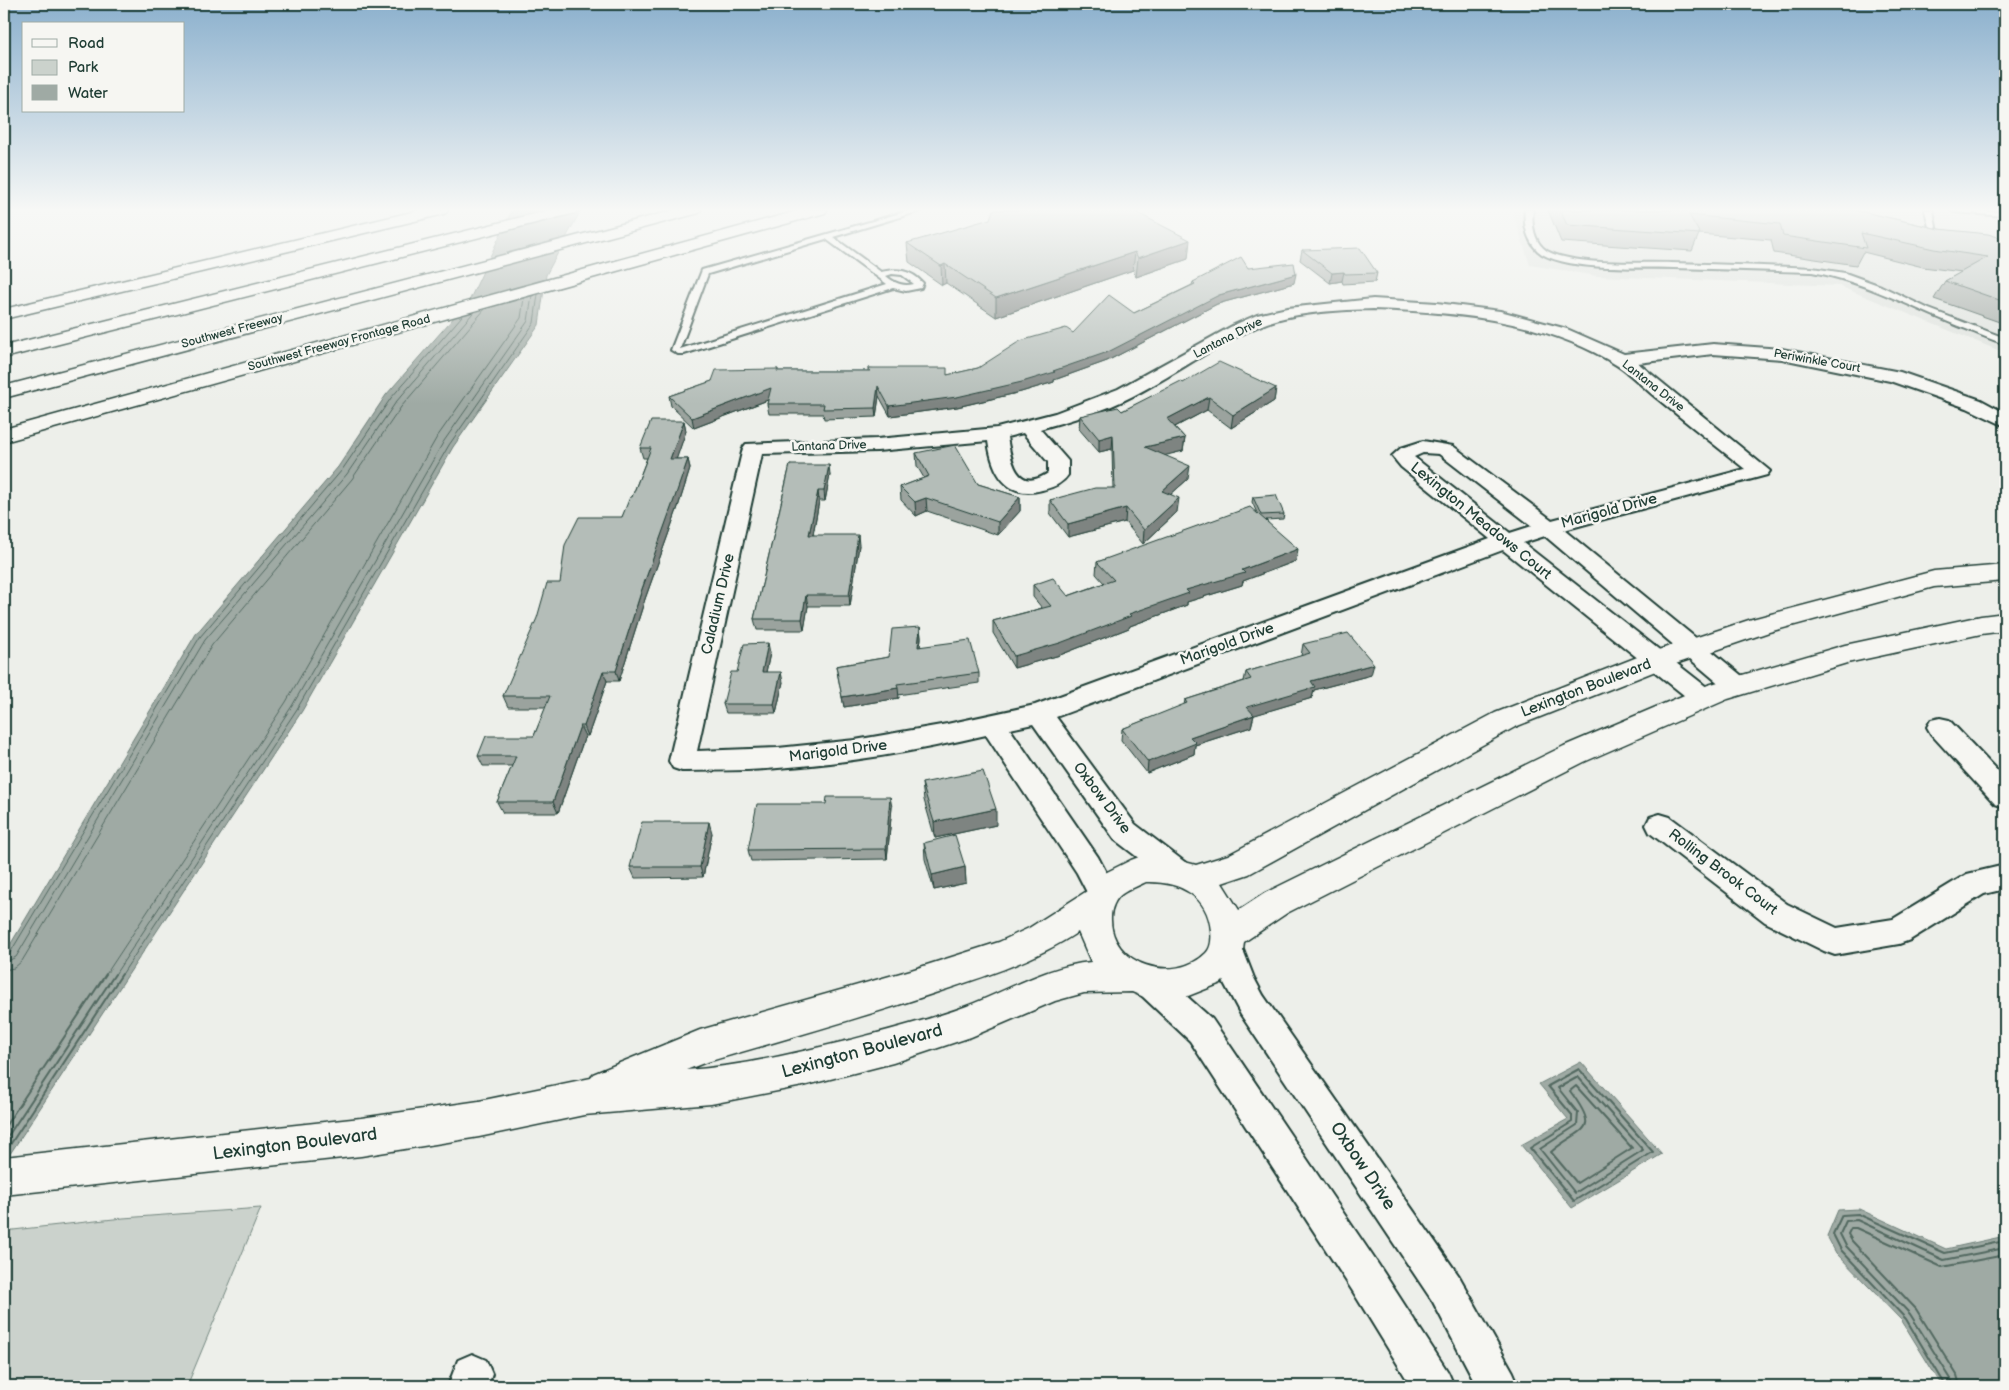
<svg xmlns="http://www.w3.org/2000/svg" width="2009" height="1390" font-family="'Balsamiq Sans',sans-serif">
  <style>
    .built { fill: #dce0db }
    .green { fill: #cbd2cc; stroke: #758880 }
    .water { fill: #9faaa4; stroke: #6c7e77 }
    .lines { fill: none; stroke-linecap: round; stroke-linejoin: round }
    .shore-far1 { stroke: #526961; stroke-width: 1 }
    .shore { stroke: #526961; stroke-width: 2 }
    .lane-casing { stroke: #1f3d34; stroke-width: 4 }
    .street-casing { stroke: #1f3d34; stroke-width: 4 }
    .secondary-casing { stroke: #1f3d34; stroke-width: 3 }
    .highway-casing { stroke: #1f3d34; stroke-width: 3 }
    .lane { fill: #f6f6f2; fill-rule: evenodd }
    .street { fill: #f6f6f2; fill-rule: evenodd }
    .secondary { fill: #f6f6f2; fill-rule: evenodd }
    .highway { fill: #f6f6f2; fill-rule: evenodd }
    .wall { fill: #9ba39e; stroke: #1f3d34 }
    .shaded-wall { fill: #7e8481; stroke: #1f3d34 }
    .building { fill: #b4bdb8; stroke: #1f3d34 }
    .labels { text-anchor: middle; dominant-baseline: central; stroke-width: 5; stroke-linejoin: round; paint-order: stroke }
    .far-street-label { font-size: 12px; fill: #1f3d34; stroke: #f6f6f2 }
    .street-label { font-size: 15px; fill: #1f3d34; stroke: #f6f6f2 }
    .near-street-label { font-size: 18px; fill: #1f3d34; stroke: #f6f6f2 }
  </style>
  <rect width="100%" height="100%" fill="#edefea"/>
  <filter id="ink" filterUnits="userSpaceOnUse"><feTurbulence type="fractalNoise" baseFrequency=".02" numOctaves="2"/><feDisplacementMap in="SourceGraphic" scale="10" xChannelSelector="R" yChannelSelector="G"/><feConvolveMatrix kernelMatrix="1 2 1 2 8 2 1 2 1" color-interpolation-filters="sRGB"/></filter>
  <g filter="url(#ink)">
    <path class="built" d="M 1512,210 L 2005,210 L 2005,353 L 1839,286 L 1597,276 L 1530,265 Z"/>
    <path class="green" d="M 261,1208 L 187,1386 L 4,1386 L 4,1231 L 123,1218 Z"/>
    <path class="water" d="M 512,210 L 581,210 L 546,275 L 539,325 L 453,447 L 302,711 L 4,1163 L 4,955 L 196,634 L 338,467 L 386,395 L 470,299 Z
      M 1581,1062 L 1662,1154 L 1572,1208 L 1521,1145 L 1568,1119 L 1539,1084 Z
      M 1859,1209 L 1946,1249 L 2005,1236 L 2005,1386 L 1942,1386 L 1902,1321 L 1836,1253 L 1827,1236 L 1838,1210 Z"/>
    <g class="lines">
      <path class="shore-far1" d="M 4,956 L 10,953 L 200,637 L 342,470 L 391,398 L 462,316
        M 4,963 L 16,957 L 205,640 L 347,474 L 396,402 L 473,313
        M 4,970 L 14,968 L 22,961 L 212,645 L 352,479 L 401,407 L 485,309
        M 105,976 L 286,702 L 437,437 L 521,318 L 524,298
        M 114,976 L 292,706 L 444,441 L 528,321 L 532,296
        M 121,976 L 297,709 L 449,445 L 534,323 L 538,294"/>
      <path class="shore" d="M 1579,1069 L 1653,1152 L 1574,1201 L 1530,1148 L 1572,1122 L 1572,1115 L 1548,1086 Z
        M 1578,1077 L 1643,1150 L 1575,1193 L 1540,1149 L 1577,1125 L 1578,1113 L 1558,1088 Z
        M 1576,1086 L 1632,1148 L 1577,1183 L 1551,1152 C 1580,1126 1603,1135 1570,1091 Z
        M 4,1128 L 106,974
        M 4,1142 L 115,974
        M 4,1154 L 122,974
        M 1946,1386 L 1906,1319 L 1841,1250 L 1833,1234 L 1842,1215 L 1858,1214 L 1945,1253 L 2005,1241
        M 1952,1386 L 1951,1379 L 1910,1314 L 1846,1246 L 1840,1234 L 1846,1221 L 1857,1220 L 1944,1260 L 2005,1248
        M 1960,1386 L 1957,1375 L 1916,1309 L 1852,1241 L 1848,1234 L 1851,1228 L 1856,1228 L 1942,1267 L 2005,1255"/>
      <defs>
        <path id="lane" d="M 911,210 L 923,210 L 833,237 L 881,272 C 898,268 911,270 923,283 L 921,288 L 906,291 L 893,288 L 684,354 L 678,354 L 671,350 L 702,270 ZM 826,239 L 887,284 L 680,349 L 708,274 ZM 892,274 L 902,275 L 914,284 C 902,287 895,283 886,276 Z
          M 1525,210 L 1533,210 C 1531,224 1534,243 1547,251 C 1575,266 1639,262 1671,263 C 1718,264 1765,266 1812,268 L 1845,273 L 1881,286 L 1929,309 L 2005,338 L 2005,344 C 1992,340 1979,334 1966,329 C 1914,309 1867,282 1812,272 C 1766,271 1720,269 1674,268 C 1639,267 1572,271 1542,254 C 1528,245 1523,225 1525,210 Z
          M 1925,210 L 1933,210 L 1937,233 L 1930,231 Z
          M 1950,210 L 2005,212 L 2005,216 L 1954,212 Z"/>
        <path id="street" d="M 1373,299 L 1437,303 L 1500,311 L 1567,329 L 1624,354 L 1713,344 L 1782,349 L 1900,372 L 1981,400 L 2005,413 L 2005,426 L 1967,408 L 1890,381 L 1782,359 L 1713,354 L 1638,363 L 1770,471 L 1767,475 L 1564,530 L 1747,680 L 1750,686 L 1747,692 L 1738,695 L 1729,692 L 1545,536 L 1523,543 L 1713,692 L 1717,698 L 1713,704 L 1704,707 L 1695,704 L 1503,550 L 1056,717 L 1135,824 L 1186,863 L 1190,871 L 1186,879 L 1176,883 L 1166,879 L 1115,840 L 1033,724 L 1010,729 L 1098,857 L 1117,893 L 1112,902 L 1102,905 L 1092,902 L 1077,873 L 986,735 C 918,751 848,763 778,768 C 746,771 714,770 682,771 L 673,768 L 669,761 L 743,448 L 746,444 L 877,439 L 997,428 L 1055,413 L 1118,389 L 1234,325 L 1257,315 L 1287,308 ZM 1373,309 C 1456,312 1547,320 1618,366 C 1633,376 1645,389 1659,400 C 1687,423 1716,446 1745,469 L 1552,520 L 1453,446 L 1423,441 L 1401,448 L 1392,456 L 1401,467 L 1490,539 L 1035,705 L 947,724 L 855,740 L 778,748 L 697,751 L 762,454 L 877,451 L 988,441 C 992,471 1006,500 1042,490 C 1052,488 1062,484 1068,475 L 1068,461 L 1040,429 C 1071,420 1105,411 1133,396 C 1178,373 1220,341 1267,323 C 1296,312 1342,310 1373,309 ZM 1023,433 L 1048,462 L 1048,473 C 1017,494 1011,461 1007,437 ZM 1423,453 L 1439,454 L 1532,526 L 1510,533 L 1414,457 Z
          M 1940,718 L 1949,720 L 2005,779 L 2005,807 L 1995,804 L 1931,734 L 1927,727 L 1931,720 Z
          M 1660,814 L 1670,817 L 1787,904 L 1837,928 L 1893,919 L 1967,874 L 2005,865 L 2005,889 L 1984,894 L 1910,940 L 1899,944 L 1835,955 L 1824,951 L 1765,922 L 1650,833 L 1646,825 L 1650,817 Z
          M 1227,933 L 1238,937 L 1254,978 L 1263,995 L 1459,1276 L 1513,1372 L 1519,1386 L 1477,1386 L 1433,1302 L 1241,1015 L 1224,983 L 1212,946 L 1216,937 Z
          M 1151,970 L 1162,974 L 1212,1019 L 1378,1264 L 1448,1372 L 1454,1386 L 1411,1386 L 1352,1290 L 1190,1041 L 1140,994 L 1135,984 L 1140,974 Z
          M 472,1354 L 486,1360 L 492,1374 L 488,1386 L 448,1386 L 458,1360 Z"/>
        <path id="secondary" d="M 420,210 L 448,210 L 446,213 L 440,215 L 4,319 L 4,309 Z
          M 801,210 L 827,210 L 825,213 L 4,442 L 4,429 Z
          M 2005,565 L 2005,581 L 1934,587 L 1769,632 L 1658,670 L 1515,727 L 1249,874 L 1222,883 L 1239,910 L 1265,893 L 1564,746 L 1708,685 L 1845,645 L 1981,616 L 2005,613 L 2005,631 L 1981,634 L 1847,663 L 1728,699 L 1584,762 L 1287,913 L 1244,942 L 1243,950 L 1232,972 L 1221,983 L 1178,1000 L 1149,999 L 1132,992 L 1084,993 L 1055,1001 L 971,1037 L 893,1063 L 803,1086 L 711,1104 L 584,1115 L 479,1137 L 361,1156 L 4,1195 L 4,1157 L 361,1118 L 479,1101 L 591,1078 L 593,1074 L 700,1030 L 911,970 L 999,942 L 1029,928 L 1087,891 L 1099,876 L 1131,860 L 1142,856 L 1162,856 L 1196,865 L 1228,855 L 1495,713 L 1640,656 L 1752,619 L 1934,571 ZM 1146,882 C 1179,881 1208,895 1211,931 C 1212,939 1211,948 1206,953 C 1174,985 1109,965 1111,917 C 1111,909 1115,899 1122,894 C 1129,889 1138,886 1146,882 ZM 1078,932 L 1091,962 C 1047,966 1007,991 967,1006 C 929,1020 889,1030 850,1040 C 796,1053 742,1066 686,1070 L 704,1063 C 782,1040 861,1018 938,992 C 989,975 1032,962 1078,932 Z"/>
        <path id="highway" d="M 550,210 L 577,210 L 575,213 L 4,358 L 4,346 Z
          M 675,210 L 701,210 L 699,213 L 4,398 L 4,386 Z"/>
      </defs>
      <use href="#lane" class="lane-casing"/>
      <use href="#street" class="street-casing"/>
      <use href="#secondary" class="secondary-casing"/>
      <use href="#highway" class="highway-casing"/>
      <use href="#lane" class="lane"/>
      <use href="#street" class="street"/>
      <use href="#secondary" class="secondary"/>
      <use href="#highway" class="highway"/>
    </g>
    <path class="wall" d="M 1548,210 L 1855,210 L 1939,229 L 2005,239 L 2005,324 L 1934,299 L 1945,281 L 1962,272 L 1923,267 L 1863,252 L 1856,265 L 1774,253 L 1771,240 L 1699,234 L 1692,251 L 1561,242 Z
      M 1133,211 L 1188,259 L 1136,277 L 1133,270 L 996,317 L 946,283 L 942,285 L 909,262 L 907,243 Z
      M 1302,250 L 1377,273 L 1375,282 L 1343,284 L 1342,281 L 1330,283 L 1300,260 Z
      M 1248,268 L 1294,283 L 1217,304 L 1107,361 L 1054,380 L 1054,382 L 1021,392 L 957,407 L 890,416 L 879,396 L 876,417 L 824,419 L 823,414 L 769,414 L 767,404 L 768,400 L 694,428 L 671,406 L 669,396 L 712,381 L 778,369 L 778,371 L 868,371 L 868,368 L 948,375 L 978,368 L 1073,333 L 1134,313 L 1192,285 L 1193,282 Z
      M 1183,383 L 1276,388 L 1274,401 L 1231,428 L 1207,410 L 1175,427 L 1185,438 L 1183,451 L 1164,455 L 1188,479 L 1171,494 L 1177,512 L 1143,544 L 1125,522 L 1068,537 L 1050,513 L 1050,500 L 1113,488 L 1112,449 L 1099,452 L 1079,429 L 1080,416 L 1122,411 Z
      M 684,421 L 686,431 L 676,459 L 688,459 L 690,469 L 678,507 L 645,599 L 619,681 L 607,681 L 588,736 L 585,736 L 558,813 L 503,813 L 497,802 L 512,766 L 483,766 L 478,756 L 534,736 L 546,707 L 508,707 L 503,696 L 560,583 L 622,517 L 632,497 L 647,458 L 643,458 L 640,448 Z
      M 916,453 L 978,484 L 1020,497 L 1020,511 L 998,535 L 927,511 L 916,516 L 901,500 L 900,487 L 924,478 L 917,466 Z
      M 790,465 L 830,475 L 825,501 L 819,501 L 813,535 L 859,545 L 850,606 L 808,606 L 804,630 L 757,630 L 754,619 Z
      M 1253,497 L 1284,514 L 1283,519 L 1266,520 L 1296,561 L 1243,581 L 1242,585 L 1187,602 L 1187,605 L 1130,626 L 1129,628 L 1060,655 L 1014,668 L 993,633 L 993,621 L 1042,608 L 1033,597 L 1033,585 L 1068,596 L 1104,583 L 1096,574 L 1097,562 L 1257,513 L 1252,502 Z
      M 920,627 L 921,638 L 920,646 L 979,673 L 979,683 L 898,695 L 899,698 L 844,707 L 836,666 L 889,657 Z
      M 1303,644 L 1371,675 L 1314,690 L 1312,698 L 1254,715 L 1251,727 L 1195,745 L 1194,754 L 1147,773 L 1121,740 L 1122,729 L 1184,705 L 1185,700 L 1244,681 L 1246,672 L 1301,656 Z
      M 770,653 L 766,672 L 783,682 L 776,713 L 726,713 L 723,704 L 737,672 Z
      M 922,783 L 996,825 L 935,838 L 924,800 Z
      M 892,807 L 887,859 L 751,861 L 748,850 Z
      M 712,833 L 703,877 L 635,878 L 630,867 Z
      M 924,843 L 965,867 L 966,883 L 934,890 L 925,859 Z"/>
    <path class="shaded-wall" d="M 1190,240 L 1188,259 L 1136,277 L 1138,258 Z
      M 1135,252 L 1133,270 L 996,317 L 996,298 Z
      M 945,264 L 946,283 L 942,285 L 941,266 Z
      M 1344,272 L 1342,281 L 1330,283 L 1332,273 Z
      M 1296,274 L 1294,283 L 1217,304 L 1107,361 L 1054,380 L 1054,382 L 1021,392 L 957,407 L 890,416 L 889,406 L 1053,371 L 1219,295 Z
      M 878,386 L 879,396 L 876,417 L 875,408 Z
      M 771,388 L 773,398 L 694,428 L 692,418 Z
      M 1276,388 L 1274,401 L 1231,428 L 1233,415 Z
      M 1209,397 L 1207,410 L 1165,432 L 1167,419 Z
      M 684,421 L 686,431 L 673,469 L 670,459 Z
      M 1113,435 L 1112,449 L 1099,452 L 1099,439 Z
      M 1185,438 L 1183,451 L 1143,461 L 1145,447 Z
      M 688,459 L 690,469 L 678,507 L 645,599 L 619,681 L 616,671 L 642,589 Z
      M 829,465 L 830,475 L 825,501 L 824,491 Z
      M 1190,466 L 1188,479 L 1160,504 L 1162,491 Z
      M 818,491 L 819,501 L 811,545 L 809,535 Z
      M 1020,497 L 1020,511 L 998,535 L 998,522 Z
      M 926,498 L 927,511 L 916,516 L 915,502 Z
      M 1179,498 L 1177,512 L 1143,544 L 1144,530 Z
      M 1126,508 L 1125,522 L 1068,537 L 1068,524 Z
      M 858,535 L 859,545 L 850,606 L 849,595 Z
      M 1298,549 L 1296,561 L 1243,581 L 1242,585 L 1187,602 L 1187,605 L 1130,626 L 1129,628 L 1060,655 L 1014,668 L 1014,656 L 1129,614 L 1186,590 L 1242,570 Z
      M 806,595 L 808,606 L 804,630 L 802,619 Z
      M 920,627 L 921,638 L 919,657 L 918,647 Z
      M 768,643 L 770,653 L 764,682 L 762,672 Z
      M 1374,664 L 1371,675 L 1314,690 L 1312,698 L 1245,718 L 1247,707 L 1311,681 Z
      M 603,671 L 607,681 L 588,736 L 584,726 Z
      M 781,672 L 783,682 L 776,713 L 774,704 Z
      M 898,688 L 899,698 L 844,707 L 842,697 Z
      M 1254,715 L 1251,727 L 1195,745 L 1194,754 L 1147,773 L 1148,762 L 1190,737 Z
      M 580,726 L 585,736 L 558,813 L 553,802 Z
      M 890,797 L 892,807 L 887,859 L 886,849 Z
      M 996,809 L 996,825 L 935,838 L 934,822 Z
      M 709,822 L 712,833 L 703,877 L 700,867 Z
      M 965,867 L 966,883 L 934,890 L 932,875 Z"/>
    <path class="building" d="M 993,210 L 1132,210 L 1190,240 L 1138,258 L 1135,252 L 996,298 L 945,264 L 941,266 L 907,243 L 990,219 Z
      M 1560,210 L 1855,210 L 1939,229 L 1988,234 L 2005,239 L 2005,302 L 1945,281 L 1988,257 L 1934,249 L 1861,233 L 1866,248 L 1783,236 L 1780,224 L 1689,215 L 1700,234 L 1567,225 Z
      M 1360,248 L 1377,273 L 1345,274 L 1344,272 L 1332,273 L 1302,250 Z
      M 1241,257 L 1248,268 L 1294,263 L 1296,274 L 1219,295 L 1108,352 L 1053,371 L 1055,372 L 1022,382 L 957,397 L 889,406 L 878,386 L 875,408 L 823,409 L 824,404 L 767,404 L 771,388 L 692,418 L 669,396 L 712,381 L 716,370 L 778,369 L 777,371 L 870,371 L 868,368 L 947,368 L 947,375 L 978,368 L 1020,341 L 1066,328 L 1073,333 L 1109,295 L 1134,313 L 1195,284 L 1193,282 Z
      M 1219,362 L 1276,388 L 1233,415 L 1209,397 L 1167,419 L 1185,438 L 1145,447 L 1190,466 L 1162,491 L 1179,498 L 1144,530 L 1126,508 L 1068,524 L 1050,500 L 1095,488 L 1115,488 L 1113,435 L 1099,439 L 1080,416 L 1118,407 L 1122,411 L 1181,381 L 1183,383 Z
      M 651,421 L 684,421 L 670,459 L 688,459 L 675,497 L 642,589 L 616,671 L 603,671 L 584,726 L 580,726 L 553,802 L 497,802 L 516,756 L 478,756 L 486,736 L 534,736 L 550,696 L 503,696 L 537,618 L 547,583 L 560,583 L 565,545 L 579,517 L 622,517 L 630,497 L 632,497 L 651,448 L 640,448 Z
      M 955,445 L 978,484 L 1020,497 L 998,522 L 926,498 L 915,502 L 900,487 L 929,476 L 916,453 Z
      M 790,465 L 829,465 L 824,491 L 818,491 L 809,535 L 858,535 L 849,595 L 806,595 L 802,619 L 754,619 Z
      M 1276,495 L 1284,514 L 1261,515 L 1253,497 Z
      M 1250,507 L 1298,549 L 1242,570 L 1245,573 L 1186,590 L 1189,593 L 1129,614 L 1131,616 L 1060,643 L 1014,656 L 993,621 L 1051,606 L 1033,585 L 1053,578 L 1068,596 L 1114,580 L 1097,562 Z
      M 920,627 L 918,647 L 970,640 L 979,673 L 897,684 L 898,688 L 842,697 L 836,666 L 889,657 L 892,629 Z
      M 1348,633 L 1374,664 L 1311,681 L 1315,687 L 1247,707 L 1254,715 L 1190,737 L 1196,743 L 1148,762 L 1122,729 L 1187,703 L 1185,700 L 1251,679 L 1246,672 L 1310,653 L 1303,644 Z
      M 768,643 L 762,672 L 781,672 L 774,704 L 723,704 L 731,672 L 737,672 L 744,644 Z
      M 983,771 L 996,809 L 934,822 L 922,783 Z
      M 827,797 L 890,797 L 886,849 L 748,850 L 757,804 L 826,804 Z
      M 642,822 L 709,822 L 700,867 L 630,867 Z
      M 955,835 L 965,867 L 932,875 L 924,843 Z"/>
  </g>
  <linearGradient id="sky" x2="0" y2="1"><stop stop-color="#8bb0cd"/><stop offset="0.52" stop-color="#f7f8f6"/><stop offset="1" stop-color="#f7f8f6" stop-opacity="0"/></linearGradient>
  <rect width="2009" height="404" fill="url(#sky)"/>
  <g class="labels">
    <g class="far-street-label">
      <text transform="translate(232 331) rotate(-15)">Southwest Freeway</text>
      <text transform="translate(1228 338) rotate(-27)">Lantana Drive</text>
      <text transform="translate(339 343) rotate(-15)">Southwest Freeway Frontage Road</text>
      <text transform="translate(1817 361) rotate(10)">Periwinkle Court</text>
      <text transform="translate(1653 386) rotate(38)">Lantana Drive</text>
      <text transform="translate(829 446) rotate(-2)">Lantana Drive</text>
    </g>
    <g class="street-label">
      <text transform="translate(1609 511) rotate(-15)">Marigold Drive</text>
      <text transform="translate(1481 521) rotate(39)">Lexington Meadows Court</text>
      <text transform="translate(718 604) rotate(-77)">Caladium Drive</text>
      <text transform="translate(1227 644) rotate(-20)">Marigold Drive</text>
      <text transform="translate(1586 688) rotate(-21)">Lexington Boulevard</text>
      <text transform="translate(838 751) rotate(-7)">Marigold Drive</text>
      <text transform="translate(1102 798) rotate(53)">Oxbow Drive</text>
      <text transform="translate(1723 872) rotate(37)">Rolling Brook Court</text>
    </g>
    <g class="near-street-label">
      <text transform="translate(862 1051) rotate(-15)">Lexington Boulevard</text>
      <text transform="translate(295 1144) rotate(-7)">Lexington Boulevard</text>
      <text transform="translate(1363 1166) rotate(56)">Oxbow Drive</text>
    </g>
  </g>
  <rect width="2009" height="1390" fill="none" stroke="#f6f6f2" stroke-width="20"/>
  <rect x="10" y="10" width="1989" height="1370" fill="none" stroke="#1f3d34" stroke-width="2" filter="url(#ink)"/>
  <rect x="22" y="22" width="162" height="90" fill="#f6f6f2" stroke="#a0aca6"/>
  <rect x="32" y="39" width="25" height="8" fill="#f6f6f2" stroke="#a0aca6"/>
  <text x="68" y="48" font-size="15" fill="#1f3d34">Road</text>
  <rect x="32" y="60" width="25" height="15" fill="#cbd2cc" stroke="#a0aca6"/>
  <text x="68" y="72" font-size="15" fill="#1f3d34">Park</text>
  <rect x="32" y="85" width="25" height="15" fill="#9faaa4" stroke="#a0aca6"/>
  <text x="68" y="98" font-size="15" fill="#1f3d34">Water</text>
</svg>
